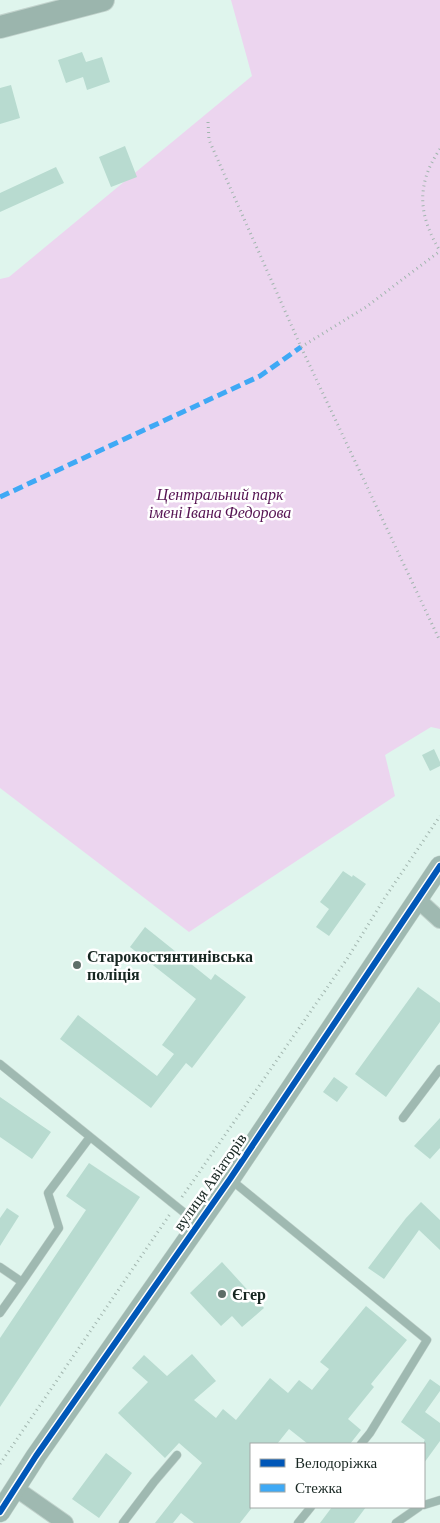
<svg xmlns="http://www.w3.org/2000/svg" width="440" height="1523" font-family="'Crimson Pro',serif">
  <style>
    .green { fill: #ecd5ef }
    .building { fill: #b8dbd0 }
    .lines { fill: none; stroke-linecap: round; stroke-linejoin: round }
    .service-casing { stroke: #c1d2cc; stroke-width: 9 }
    .minor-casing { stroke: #c1d2cc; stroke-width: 18 }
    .tertiary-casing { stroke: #c1d2cc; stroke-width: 21 }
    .secondary-casing { stroke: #c1d2cc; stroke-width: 24 }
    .path { stroke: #a2b6af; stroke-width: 3; stroke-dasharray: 1 4; stroke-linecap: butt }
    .service { stroke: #9fb9b1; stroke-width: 8 }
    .minor { stroke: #9fb9b1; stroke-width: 16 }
    .tertiary { stroke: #9fb9b1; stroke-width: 20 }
    .secondary { stroke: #9bb5ad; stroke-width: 22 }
    .quiet { stroke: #3fa9f5; stroke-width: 5; stroke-dasharray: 10 5; stroke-linecap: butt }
    .cycleway-casing { stroke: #fff; stroke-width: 9 }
    .cycleway { stroke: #0057b8; stroke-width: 6 }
    .poi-dot { fill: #5d6e68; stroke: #fff; stroke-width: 2 }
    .labels { text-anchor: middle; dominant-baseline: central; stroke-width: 5; stroke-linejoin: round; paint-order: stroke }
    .park-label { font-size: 16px; font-style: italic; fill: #551352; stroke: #fff }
    .poi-label { font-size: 16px; font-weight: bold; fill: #172621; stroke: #fff; text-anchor: start }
    .street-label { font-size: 16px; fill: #172621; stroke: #fff }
  </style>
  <rect width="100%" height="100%" fill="#dff5ed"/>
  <path class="green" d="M 231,0 L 440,0 L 440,729 L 431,727 L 385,755 L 395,796 L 189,932 L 0,788 L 0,279 L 9,277 L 252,76 Z"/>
  <path class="building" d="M 82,52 L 86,62 L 102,57 L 110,82 L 87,90 L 83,77 L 66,83 L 58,60 Z
    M 11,85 L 20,118 L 0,124 L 0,88 Z
    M 125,146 L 137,177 L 111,187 L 99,157 Z
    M 56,167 L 64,183 L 0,212 L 0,193 Z
    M 434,749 L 440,762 L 440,766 L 430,771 L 422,755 Z
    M 343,871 L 352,877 L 353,875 L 366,884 L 329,936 L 316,927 L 329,909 L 320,902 Z
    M 145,927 L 211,980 L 215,974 L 246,997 L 192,1068 L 186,1063 L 151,1108 L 60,1039 L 78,1015 L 157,1076 L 174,1054 L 162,1045 L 196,999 L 130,947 Z
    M 418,987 L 440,1003 L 440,1022 L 386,1097 L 355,1074 Z
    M 334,1077 L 348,1087 L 337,1102 L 323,1092 Z
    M 0,1097 L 51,1132 L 32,1159 L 0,1137 Z
    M 440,1118 L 440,1148 L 430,1159 L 414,1146 Z
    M 89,1163 L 140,1197 L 0,1407 L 0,1338 L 86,1210 L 66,1196 Z
    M 421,1202 L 440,1220 L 440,1250 L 419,1230 L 384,1279 L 368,1268 L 406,1218 Z
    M 7,1208 L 19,1216 L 0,1246 L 0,1218 Z
    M 222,1262 L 264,1308 L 242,1327 L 232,1316 L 221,1326 L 190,1293 Z
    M 366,1306 L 407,1340 L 371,1384 L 374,1387 L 348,1419 L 361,1430 L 350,1444 L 308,1444 L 289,1429 L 277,1444 L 251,1444 L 251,1509 L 240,1523 L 194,1523 L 181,1513 L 173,1523 L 155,1523 L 202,1463 L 179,1443 L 165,1458 L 118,1413 L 148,1382 L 132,1368 L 144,1355 L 167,1376 L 192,1354 L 216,1381 L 194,1400 L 216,1418 L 223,1409 L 236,1420 L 270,1378 L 288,1393 L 299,1380 L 312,1390 L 329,1369 L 320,1362 Z
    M 430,1379 L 440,1386 L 440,1391 L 425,1412 L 440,1423 L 440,1441 L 424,1463 L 424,1441 L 425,1440 L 401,1422 Z
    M 106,1453 L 132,1473 L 99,1518 L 72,1499 Z
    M 332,1507 L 366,1507 L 354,1523 L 320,1523 Z"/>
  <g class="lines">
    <defs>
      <path id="service" d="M 0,1064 L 197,1223
        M 403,1118 L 440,1069
        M 230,1179 L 427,1340 L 370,1433 L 361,1444
        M 0,1267 L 22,1282 L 0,1313
        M 22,1282 L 59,1228 L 48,1193 L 90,1137
        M 424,1505 L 440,1500
        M 123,1523 L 154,1482 L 177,1455
        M 298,1523 L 311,1507
        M 396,1523 L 419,1507"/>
      <path id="minor" d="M 418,900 L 440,920
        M 15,1488 L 65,1523"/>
      <path id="tertiary" d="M 0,1512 L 36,1456 L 230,1179 L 440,866"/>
      <path id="secondary" d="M 0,27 L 103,0"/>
    </defs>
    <use href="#service" class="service-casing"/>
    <use href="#minor" class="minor-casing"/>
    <use href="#tertiary" class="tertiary-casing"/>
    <use href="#secondary" class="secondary-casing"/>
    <path class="path" d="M 208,122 L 209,140 L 301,347 L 440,641
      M 440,149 C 416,184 418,215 440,251
      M 301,347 L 366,307 L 440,251
      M 182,1197 L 347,959 L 384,899 L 440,816
      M 0,1464 L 170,1214"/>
    <use href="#service" class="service"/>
    <use href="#minor" class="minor"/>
    <use href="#tertiary" class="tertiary"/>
    <use href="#secondary" class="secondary"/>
    <path class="quiet" d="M 0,497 L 260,376 L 301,347"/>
    <defs>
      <path id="cycleway" d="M 0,1512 L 36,1456 L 230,1179 L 440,866"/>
    </defs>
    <use href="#cycleway" class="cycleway-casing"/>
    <use href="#cycleway" class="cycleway"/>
  </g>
  <g class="poi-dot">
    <circle cx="77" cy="965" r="5"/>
    <circle cx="222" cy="1294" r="5"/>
  </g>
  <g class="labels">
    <g class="park-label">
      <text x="220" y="494">Центральний парк<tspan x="220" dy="18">імені Івана Федорова</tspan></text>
    </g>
    <g class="poi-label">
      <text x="87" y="956">Старокостянтинівська<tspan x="87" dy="18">поліція</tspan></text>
      <text x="232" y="1294">Єгер</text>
    </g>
    <g class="street-label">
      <text transform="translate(210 1182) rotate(-55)">вулиця Авіаторів</text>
    </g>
  </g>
  <rect x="250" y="1443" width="175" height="65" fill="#ffffff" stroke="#a2a8a6"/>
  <rect x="260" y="1459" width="25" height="8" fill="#0057b8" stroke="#a2a8a6"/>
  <text x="295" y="1468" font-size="15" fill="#172621">Велодоріжка</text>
  <rect x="260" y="1484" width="25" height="8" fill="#3fa9f5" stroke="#a2a8a6"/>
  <text x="295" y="1493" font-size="15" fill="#172621">Стежка</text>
</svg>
